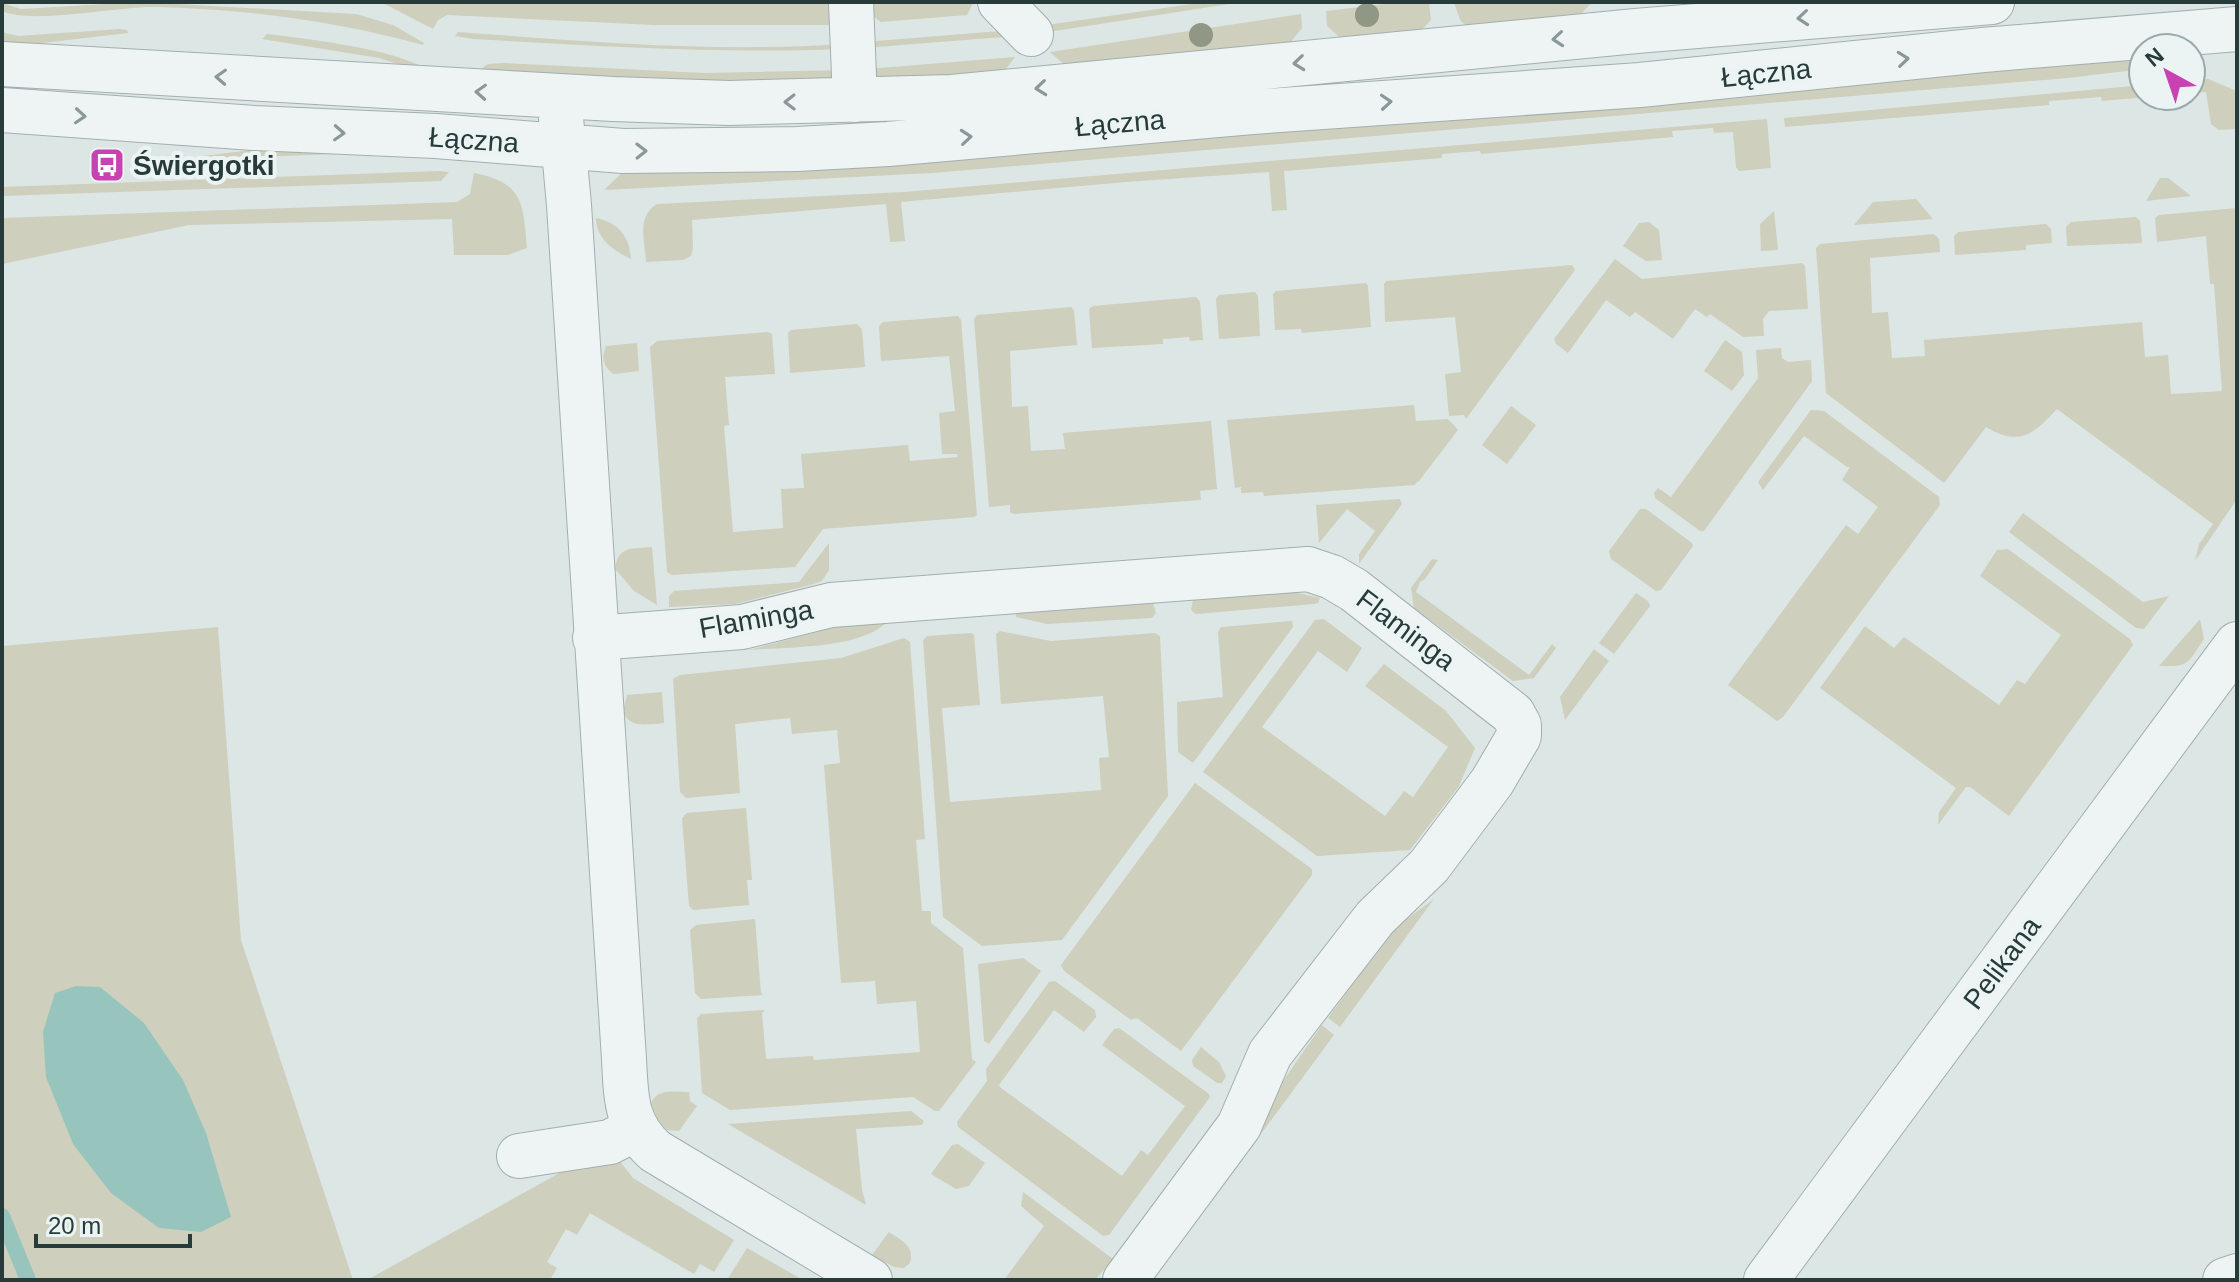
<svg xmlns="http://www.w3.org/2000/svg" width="2239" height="1282" font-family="Helvetica,sans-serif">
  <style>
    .green { fill: #cecfbd }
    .water { fill: #97c5be }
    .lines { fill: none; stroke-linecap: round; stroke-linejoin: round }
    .stream { stroke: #97c5be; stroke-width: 16 }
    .minor-casing { stroke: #a2afae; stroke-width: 46 }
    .minor { stroke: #eef4f4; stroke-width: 44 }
    .tree { fill: #909784 }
    .oneway { stroke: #8a9897 }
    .labels { text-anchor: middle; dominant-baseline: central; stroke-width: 8; stroke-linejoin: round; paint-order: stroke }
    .street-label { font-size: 28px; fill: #263b3a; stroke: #ebf3f3 }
    .poi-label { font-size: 28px; font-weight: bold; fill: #263b3a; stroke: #ebf3f3; text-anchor: start }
  </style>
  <rect width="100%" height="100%" fill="#dce6e5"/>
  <path class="green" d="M 141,2 L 356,14 L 393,25 L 424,43 L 423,45 C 336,21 245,9 155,7 C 118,6 32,25 2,11 L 2,3 L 21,9 Z
    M 381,2 L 840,2 L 842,25 L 654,25 L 447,15 L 438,20 L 433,29 Z
    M 873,2 L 973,2 L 973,3 L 967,15 L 881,22 L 873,16 Z
    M 1206,2 L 1242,2 L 1048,32 L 1047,25 Z
    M 1401,2 L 1429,2 L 1431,20 L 1415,37 L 1347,44 L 1327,26 L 1326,11 Z
    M 1454,2 L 1592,2 L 1581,14 L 1472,32 L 1460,20 Z
    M 1301,14 L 1302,28 L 1286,48 L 1067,67 L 1050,52 Z
    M 120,29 L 127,30 L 128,33 L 25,45 L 2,45 L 2,32 L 18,36 Z
    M 1013,30 L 1016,36 L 864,48 L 864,42 Z
    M 458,32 C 583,41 717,53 842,44 L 842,49 C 719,54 596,46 473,39 L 455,36 Z
    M 267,34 C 308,39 385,48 421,66 L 420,71 L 379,58 L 262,39 Z
    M 2143,53 L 2143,69 L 2068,78 L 932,173 L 604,190 L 623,172 Z
    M 1015,57 L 1003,73 L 880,82 L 868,69 Z
    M 504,63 L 704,73 L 841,70 L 829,85 L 481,76 L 481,69 L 488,64 Z
    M 2208,79 L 2237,91 L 2237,129 L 2219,130 L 2211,124 L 2206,92 L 2191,93 L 2191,80 Z
    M 2143,85 L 2143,96 L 2158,96 L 2102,101 L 2101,97 L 2049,101 L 2049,105 L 1785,127 L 1784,118 Z
    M 1767,119 L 1771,168 L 1739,171 L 1736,167 L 1733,132 L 1714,133 L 1713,128 L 1672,131 L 1673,137 L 1481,154 L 1480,151 L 1442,154 L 1442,158 L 1284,171 L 1287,210 L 1272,211 L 1269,172 L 1126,182 L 901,202 L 905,241 L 890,242 L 886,204 L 692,220 L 693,248 L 691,256 L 683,260 L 646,262 C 645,240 636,217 657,204 L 904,192 Z
    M 301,144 L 411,151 L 158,161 L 158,158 L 186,158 Z
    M 439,171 L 449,172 L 441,181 L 2,196 L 2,187 Z
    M 474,173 C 524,183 523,203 527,248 L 508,255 L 454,255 L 452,219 L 189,225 L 2,264 L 2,218 L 457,202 L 470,194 Z
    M 2160,178 L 2168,178 L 2191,196 L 2146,201 Z
    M 1916,199 L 1933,219 L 1854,225 L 1873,202 Z
    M 2237,208 L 2237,499 L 2195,561 L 2199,544 L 2213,524 L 2057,409 C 2034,434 2019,447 1986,427 L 1944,483 L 1826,393 L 1816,248 L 1820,244 L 1934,234 L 1939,239 L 1940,252 L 1870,258 L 1872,313 L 1888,312 L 1892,358 L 1925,356 L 1924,340 L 2142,322 L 2145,357 L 2168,355 L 2171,394 L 2222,391 L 2214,284 L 2210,284 L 2206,236 L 2157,242 L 2155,218 L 2159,215 Z
    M 1774,211 L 1778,250 L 1761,251 L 1760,224 Z
    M 2136,217 L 2140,221 L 2142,243 L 2067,246 L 2066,227 L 2071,222 Z
    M 596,218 C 618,222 630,237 631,259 C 614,251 596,239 596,218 Z
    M 1649,222 L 1659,230 L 1662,260 L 1646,261 L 1623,246 L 1639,223 Z
    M 2046,224 L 2051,229 L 2052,243 L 2026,245 L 2026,250 L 1955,255 L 1954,236 L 1958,232 Z
    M 1615,259 L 1642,279 L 1802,263 L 1805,266 L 1808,309 L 1769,311 L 1763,319 L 1764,336 L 1743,337 L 1710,314 L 1707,317 L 1695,309 L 1673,339 L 1635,312 L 1630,317 L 1606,300 L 1568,353 L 1556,344 L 1554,339 Z
    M 1572,265 L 1575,270 L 1466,419 L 1464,415 L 1449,416 L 1445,374 L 1461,372 L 1455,317 L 1385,322 L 1384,284 L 1386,281 Z
    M 1366,283 L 1368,286 L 1371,327 L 1302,333 L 1301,329 L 1275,330 L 1273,294 L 1276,291 Z
    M 1255,292 L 1258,296 L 1260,336 L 1219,339 L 1216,299 L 1219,295 Z
    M 1196,297 L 1200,302 L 1203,340 L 1190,341 L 1189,337 L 1163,339 L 1163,344 L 1092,348 L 1089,309 L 1093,306 Z
    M 1071,307 L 1074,310 L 1077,345 L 1010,351 L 1012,407 L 1028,406 L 1031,451 L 1065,449 L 1063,433 L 1211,421 L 1217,489 L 1200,491 L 1201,500 L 1014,514 L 1010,512 L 1010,505 L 989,507 L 974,319 L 977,315 Z
    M 958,316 L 961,320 L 977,515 L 974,517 L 823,529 L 795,567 L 672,575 L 667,572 L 650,347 L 657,341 L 768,332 L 772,334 L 775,374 L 725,377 L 729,425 L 724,426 L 733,532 L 783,528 L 781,489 L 804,488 L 801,454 L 908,445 L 910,461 L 958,457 L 957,454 L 942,454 L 939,413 L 955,411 L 949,356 L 881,361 L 879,326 L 883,322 Z
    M 857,324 L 862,329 L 865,367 L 790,373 L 788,333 L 791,330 Z
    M 1725,340 L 1742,352 L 1744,375 L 1732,391 L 1704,371 Z
    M 637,343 L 639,371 L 614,374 C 603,367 601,358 606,346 Z
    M 1781,348 L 1782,358 L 1788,362 L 1811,360 L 1812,381 L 1704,531 L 1700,531 L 1655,498 L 1654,493 L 1658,488 L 1671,497 L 1758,378 L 1756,350 Z
    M 1414,405 L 1416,421 L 1448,419 L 1458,430 L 1419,481 L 1414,485 L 1264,496 L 1263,492 L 1241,493 L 1241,487 L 1235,488 L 1227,420 Z
    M 1511,406 L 1536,425 L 1507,464 L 1482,445 Z
    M 1811,410 L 1824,411 L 1939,497 L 1940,505 L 1783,717 L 1777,721 L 1728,685 L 1846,525 L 1858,534 L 1878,507 L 1842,480 L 1850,467 L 1847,467 L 1804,436 L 1763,490 L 1758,482 Z
    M 1400,499 L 1402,504 L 1359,564 L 1359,554 L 1375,531 L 1347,509 L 1319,543 L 1316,505 Z
    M 1640,509 L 1646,509 L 1692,543 L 1693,546 L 1661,590 L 1656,591 L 1611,559 L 1609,551 Z
    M 2023,513 L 2143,602 L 2169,596 L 2144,629 L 2136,628 L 2009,532 Z
    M 829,543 L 829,570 L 822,581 L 814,584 L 735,604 L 669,607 L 669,596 L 674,591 L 799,582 Z
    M 652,547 L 657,605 L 634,591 L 615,569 C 618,545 633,549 652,547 Z
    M 2008,549 L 2130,639 L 2133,645 L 2009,816 L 1970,787 L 1966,787 L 1938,825 L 1939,812 L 1956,788 L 1820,688 L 1865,626 L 1894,648 L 1904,637 L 1999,705 L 2017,680 L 2025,684 L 2061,635 L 1980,576 L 1997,550 Z
    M 1432,559 L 1438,560 L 1425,579 L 1420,582 L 1416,592 L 1529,675 L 1552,644 L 1556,648 L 1534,678 L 1513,681 L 1414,608 L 1411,588 Z
    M 1294,592 L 1320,598 L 1318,603 L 1314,604 L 1196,614 L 1191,610 L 1193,600 Z
    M 1636,593 L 1648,601 L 1650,606 L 1614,654 L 1599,643 Z
    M 1153,603 L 1156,613 L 1152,618 L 1047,624 L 1016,617 L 1016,613 Z
    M 1324,619 L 1362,648 L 1347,672 L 1318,651 L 1262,727 L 1385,816 L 1404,791 L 1413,797 L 1448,747 L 1365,686 L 1384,664 L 1446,711 L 1475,748 L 1459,786 L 1410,850 L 1317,856 L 1203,772 L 1315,620 Z
    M 2200,619 L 2204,639 C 2187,664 2190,667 2159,666 Z
    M 1292,621 L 1293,627 L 1193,763 L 1178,752 L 1177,702 L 1223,697 L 1218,632 L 1221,627 Z
    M 886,623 C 859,649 786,647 749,650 L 836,627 Z
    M 218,627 L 241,940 L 353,1280 L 2,1280 L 2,646 Z
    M 1000,631 L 1051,641 L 1155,633 L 1160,636 L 1168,796 L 1062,940 L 982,946 L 943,917 L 923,640 L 927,636 L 971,633 L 974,635 L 980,705 L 942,708 L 950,802 L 1101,790 L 1099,758 L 1109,757 L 1103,696 L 1001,704 L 996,634 Z
    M 904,638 L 910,642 L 925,839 L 916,840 L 922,911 L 931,911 L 931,923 L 963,948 L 972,1059 L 976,1062 L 939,1111 L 935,1111 L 913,1097 L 730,1110 L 702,1093 L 697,1018 L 701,1014 L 765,1010 L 762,1013 L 766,1059 L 813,1056 L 814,1060 L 920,1052 L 916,1001 L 877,1004 L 875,981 L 841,983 L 824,765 L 840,763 L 837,730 L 792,734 L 790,718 L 735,724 L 740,793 L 686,798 L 680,792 L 673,679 L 680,675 L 841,658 Z
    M 1594,649 L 1609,661 L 1565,720 L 1560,697 Z
    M 662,692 L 664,723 C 648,724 630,729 623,712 L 627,695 Z
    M 1195,783 L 1312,869 L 1312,875 L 1181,1051 L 1137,1018 L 1131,1020 L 1064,971 L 1061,965 Z
    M 746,808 L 752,880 L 747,880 L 749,905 L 693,910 L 689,906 L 682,818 L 687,813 Z
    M 1434,899 L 1340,1027 L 1328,1018 L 1386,939 L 1400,924 Z
    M 755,919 L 761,993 L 763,995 L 701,999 L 695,993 L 690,930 L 696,925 Z
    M 1023,958 L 1041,971 L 989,1044 L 984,1041 L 978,964 Z
    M 1055,981 L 1095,1010 L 1096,1017 L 1084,1032 L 1054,1010 L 999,1085 L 1001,1088 L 1122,1176 L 1141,1150 L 1148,1155 L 1185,1106 L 1102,1045 L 1114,1029 L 1119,1028 L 1209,1094 L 1210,1097 L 1109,1235 L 1103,1236 L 958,1127 L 957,1122 L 987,1081 L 986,1069 L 1049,982 Z
    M 1322,1025 L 1334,1035 L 1258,1138 L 1278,1088 Z
    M 1201,1047 L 1219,1062 L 1226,1076 L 1222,1083 L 1217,1083 L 1193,1066 L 1192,1060 Z
    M 689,1092 L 690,1101 L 697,1106 L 679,1131 L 667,1130 L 659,1121 L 651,1104 C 656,1088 675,1092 689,1092 Z
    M 911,1111 L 924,1121 L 922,1125 L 856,1129 L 862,1190 L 866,1205 L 728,1124 Z
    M 958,1144 L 985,1163 L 969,1186 L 956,1189 L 931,1174 L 952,1145 Z
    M 608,1146 L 633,1178 L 734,1240 L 714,1272 L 700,1264 L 694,1274 L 590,1213 L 577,1235 L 566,1229 L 547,1262 L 557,1268 L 550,1280 L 367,1280 Z
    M 1023,1192 L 1113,1259 L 1095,1280 L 1004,1280 L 1044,1226 L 1021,1206 Z
    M 889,1232 C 902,1241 915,1246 910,1263 L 904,1268 L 894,1267 L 872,1255 Z
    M 747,1248 L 803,1280 L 727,1280 Z"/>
  <path class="water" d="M 76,986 L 100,987 L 144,1023 L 183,1080 L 206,1133 L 231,1217 L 201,1232 L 159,1228 L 111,1193 L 73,1144 L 46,1077 L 43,1032 L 55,993 Z"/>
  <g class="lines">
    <path class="stream" d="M 2,1216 L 28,1280"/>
    <defs>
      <path id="minor" d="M 851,2 L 855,100
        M 1000,2 L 1031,34
        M 2,64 L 613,99 L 729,103 L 952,97 L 1636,31 L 1992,2
        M 2,110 L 254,128 L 436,136 L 623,151 L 797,149 L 888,144 L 1252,112 L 1640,85 L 1983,50 L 2237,29
        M 561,118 L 569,205 L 624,1059 C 626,1096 625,1124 655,1151 L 870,1280
        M 595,638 L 742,627 L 831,605 L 1308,569 L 1332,577 L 1354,590 L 1513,714 L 1519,725 L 1519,736 L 1492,782 L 1429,866 L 1375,918 L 1270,1054 L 1239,1126 L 1125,1280
        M 519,1156 L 610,1142 L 635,1129
        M 1766,1280 L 2237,644
        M 2225,1280 L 2237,1276"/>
    </defs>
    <use href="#minor" class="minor-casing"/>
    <use href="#minor" class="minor"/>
  </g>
  <g class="tree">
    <circle cx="1367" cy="15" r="12"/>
    <circle cx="1201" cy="35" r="12"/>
  </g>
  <defs><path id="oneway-chevron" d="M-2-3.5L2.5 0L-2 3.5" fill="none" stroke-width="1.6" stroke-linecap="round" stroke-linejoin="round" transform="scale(2)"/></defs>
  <g class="oneway">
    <use href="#oneway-chevron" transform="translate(1803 18) rotate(175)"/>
    <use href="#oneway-chevron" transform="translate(1558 39) rotate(175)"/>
    <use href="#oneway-chevron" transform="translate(1903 59) rotate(-6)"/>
    <use href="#oneway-chevron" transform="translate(1299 63) rotate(174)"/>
    <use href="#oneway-chevron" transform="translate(221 77) rotate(-177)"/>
    <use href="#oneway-chevron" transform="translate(1041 88) rotate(174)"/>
    <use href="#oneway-chevron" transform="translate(481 92) rotate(-177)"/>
    <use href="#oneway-chevron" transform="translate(790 102) rotate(179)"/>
    <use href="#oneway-chevron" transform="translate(1386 102) rotate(-4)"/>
    <use href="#oneway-chevron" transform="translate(80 116) rotate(4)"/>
    <use href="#oneway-chevron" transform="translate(339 133) rotate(3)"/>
    <use href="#oneway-chevron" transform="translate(966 137) rotate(-5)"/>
    <use href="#oneway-chevron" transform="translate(641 151) rotate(-1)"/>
  </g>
  <defs>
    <symbol id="bus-square" viewBox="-11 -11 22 22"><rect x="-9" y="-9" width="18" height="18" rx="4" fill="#c942b2" stroke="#ebf3f3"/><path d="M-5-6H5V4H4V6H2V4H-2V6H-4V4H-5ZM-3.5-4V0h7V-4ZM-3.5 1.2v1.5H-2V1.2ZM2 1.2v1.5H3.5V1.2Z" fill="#fff"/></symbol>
  </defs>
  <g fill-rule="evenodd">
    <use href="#bus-square" x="87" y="145" width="40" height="40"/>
  </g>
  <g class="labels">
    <g class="street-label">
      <text transform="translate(1766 73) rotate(-6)">Łączna</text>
      <text transform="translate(1120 123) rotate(-5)">Łączna</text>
      <text transform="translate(474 140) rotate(4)">Łączna</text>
      <text transform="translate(756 619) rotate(-10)">Flaminga</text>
      <text transform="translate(1406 630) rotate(37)">Flaminga</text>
      <text transform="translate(2002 963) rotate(-53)">Pelikana</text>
    </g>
    <g class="poi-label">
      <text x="133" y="165">Świergotki</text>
    </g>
  </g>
  <rect width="2239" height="1282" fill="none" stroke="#263b3a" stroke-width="8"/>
  <g transform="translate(2167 72) rotate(320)"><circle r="38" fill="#ebf3f3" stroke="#9ca9a9" stroke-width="2"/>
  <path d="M0-6L14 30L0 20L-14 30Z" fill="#c942b2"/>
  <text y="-12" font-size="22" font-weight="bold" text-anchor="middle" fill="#263b3a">N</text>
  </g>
  <path d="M36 1234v12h154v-12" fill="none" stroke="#263b3a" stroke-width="4"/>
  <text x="48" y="1234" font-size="24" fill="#263b3a" stroke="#ebf3f3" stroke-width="6" paint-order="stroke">20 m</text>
</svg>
